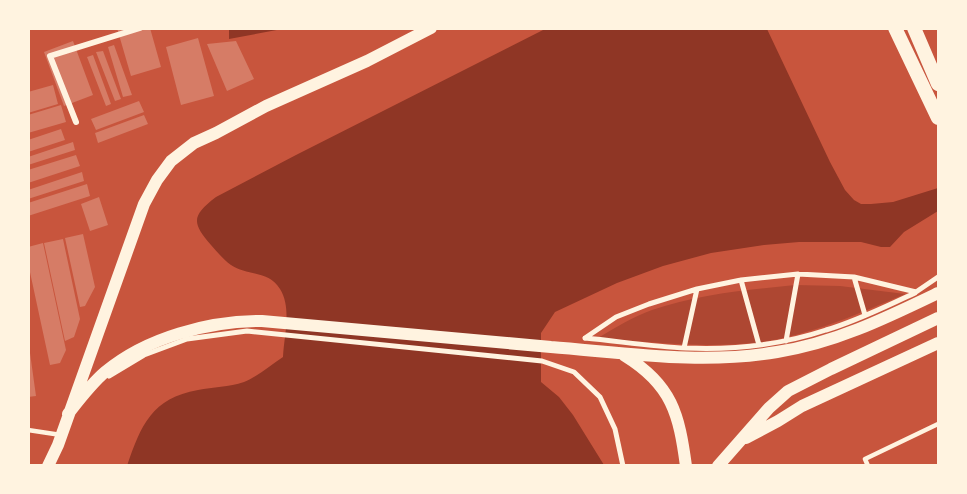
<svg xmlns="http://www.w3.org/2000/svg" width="967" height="494" font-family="'Fira Sans',sans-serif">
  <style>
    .green { fill: #ae4732 }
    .water { fill: #8f3625 }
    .building { fill: #d67c66 }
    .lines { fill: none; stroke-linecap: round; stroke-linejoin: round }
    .service { stroke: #fff3e0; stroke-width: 4.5 }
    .pedestrian { stroke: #fff3e0; stroke-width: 5 }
    .minor { stroke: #fff3e0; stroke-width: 6 }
    .secondary { stroke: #fff3e0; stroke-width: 12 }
    .primary { stroke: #fff3e0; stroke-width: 14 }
  </style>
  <rect width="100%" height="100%" fill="#c8553d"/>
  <path class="green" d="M 795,285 L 840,286 L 905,294 C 858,314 804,338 753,343 C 702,348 649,342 598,338 C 616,327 633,317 652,310 C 698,294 746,290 795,285 Z"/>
  <path class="water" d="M 229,28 L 282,28 L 282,29 L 229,39 Z
    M 545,29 L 767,29 L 830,162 L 845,190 L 854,200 L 861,204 L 871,204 L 893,202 L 938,188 L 938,211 L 904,232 L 890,247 L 881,247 L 861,242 L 799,242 L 764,245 L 711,253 L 663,266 L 617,283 L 555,312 L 541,333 L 541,382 L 559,397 L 573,415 L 604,465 L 127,466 C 141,425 152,398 198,390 C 213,387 229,387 244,382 C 257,377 271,365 283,357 C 284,336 292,308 280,289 C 269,270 247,276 231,265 C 224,260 217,252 211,245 C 192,223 191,216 216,197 L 296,155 Z"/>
  <path class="building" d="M 117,28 L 150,28 L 161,67 L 131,76 Z
    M 198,38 L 214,96 L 181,105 L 166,47 Z
    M 73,41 L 93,95 L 64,106 L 44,52 Z
    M 236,41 L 254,79 L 227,91 L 207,44 Z
    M 114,45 L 132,95 L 123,97 L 108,47 Z
    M 103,51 L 121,99 L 115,101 L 96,52 Z
    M 93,55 L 111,104 L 106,106 L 87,57 Z
    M 53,85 L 58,104 L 28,113 L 28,92 Z
    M 139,101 L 144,112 L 96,130 L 91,119 Z
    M 61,105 L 66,122 L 28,133 L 28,115 Z
    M 144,115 L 148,124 L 98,143 L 95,133 Z
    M 61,129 L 65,140 L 28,152 L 28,140 Z
    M 73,142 L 75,150 L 28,165 L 28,157 Z
    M 76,155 L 80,166 L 28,183 L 28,170 Z
    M 82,172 L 84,181 L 28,199 L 28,190 Z
    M 87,184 L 90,196 L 28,216 L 28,203 Z
    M 99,197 L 108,225 L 90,231 L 81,204 Z
    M 83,234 L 95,287 L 85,306 L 80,307 L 65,238 Z
    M 63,239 L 80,319 L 74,337 L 65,341 L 44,243 Z
    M 43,243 L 66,350 L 60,363 L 50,365 L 28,263 L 28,247 Z
    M 28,353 L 30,353 L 36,396 L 28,397 Z"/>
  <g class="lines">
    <path class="service" d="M 28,430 L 61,435
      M 868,466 L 865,459 L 938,424"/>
    <path class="pedestrian" d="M 854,277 L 865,315
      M 741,280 L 759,345
      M 585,338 L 616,317 L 649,304 L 697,289 L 741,280 L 798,274 L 854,277 L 916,292 L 938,277
      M 585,338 C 618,341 653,347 686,348 C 733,350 781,345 826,330 C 857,321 886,306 915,293
      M 786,341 L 798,274
      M 684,348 L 697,289
      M 109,376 L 144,355 L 187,339 L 247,331 L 542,361 L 574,372 L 600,397 L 615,429 L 623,466"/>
    <path class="minor" d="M 76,122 L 50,56 L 140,28"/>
    <path class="secondary" d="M 625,356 C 672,385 679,414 686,466
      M 68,414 C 79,400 91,384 105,372 C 147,337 209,321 262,321 C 359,329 455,338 551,347 C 627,353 702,365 777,352 C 835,343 886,318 938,293
      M 746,438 L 778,421 L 802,406 L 938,343
      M 48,466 L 58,445 L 144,204 L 157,180 L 171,161 L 194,143 L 216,133 L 266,106 L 367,61 L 431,28
      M 718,466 L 769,408 L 788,391 L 831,369 L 938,318"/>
    <path class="primary" d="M 895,28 L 938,118
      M 914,28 L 938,84"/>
  </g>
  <rect width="967" height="494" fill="none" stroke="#fff3e0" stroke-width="60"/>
</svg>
